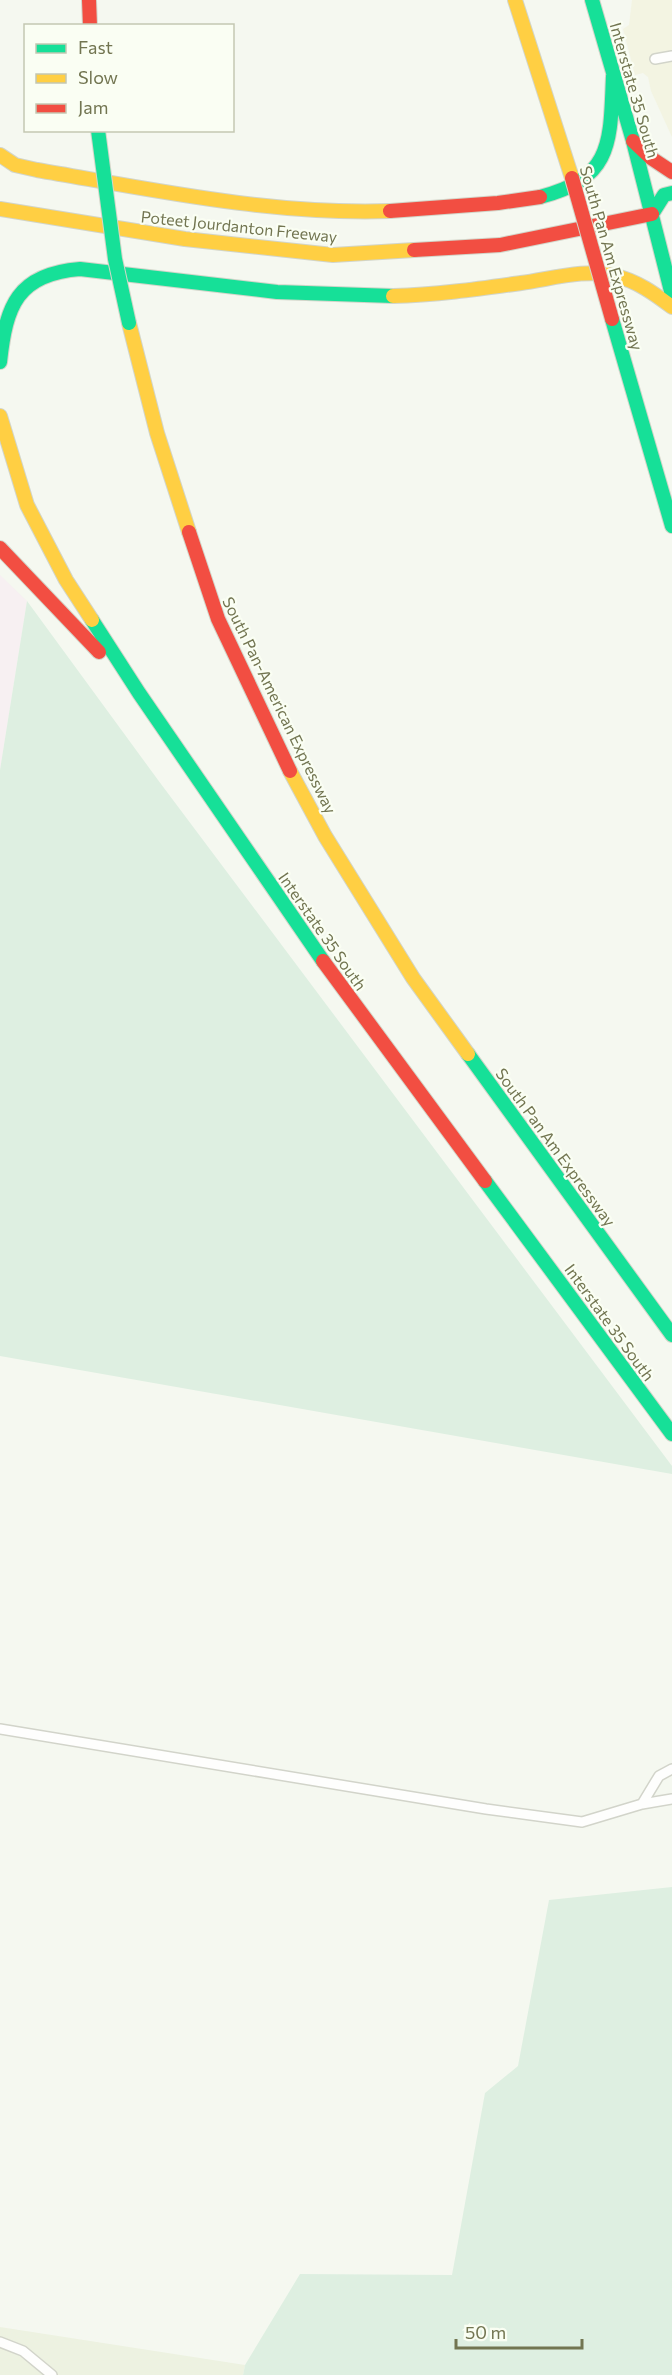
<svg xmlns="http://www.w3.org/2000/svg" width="672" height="2375" font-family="Commissioner,sans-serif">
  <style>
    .residential { fill: #edf2e1 }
    .commercial { fill: #f3f4e2 }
    .education { fill: #f7f0f2 }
    .green { fill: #deefe1 }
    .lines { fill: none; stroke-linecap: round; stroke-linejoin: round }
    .lane-casing { stroke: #d2d4ca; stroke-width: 12 }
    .fast-casing { stroke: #d2d5c9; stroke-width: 16 }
    .slow-casing { stroke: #d2d5c9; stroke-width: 16 }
    .jam-casing { stroke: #d2d5c9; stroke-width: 16 }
    .lane { stroke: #fefefd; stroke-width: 9 }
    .fast { stroke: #16e098; stroke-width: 14 }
    .slow { stroke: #ffcf43; stroke-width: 14 }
    .jam { stroke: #f24e42; stroke-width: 14 }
    .fast-bridge-casing { stroke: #d4d6c9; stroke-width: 16; stroke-linecap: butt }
    .jam-bridge-casing { stroke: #d4d6c9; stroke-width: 16; stroke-linecap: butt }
    .fast-bridge { stroke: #16e098; stroke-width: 14 }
    .jam-bridge { stroke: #f24e42; stroke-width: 14 }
    .labels { text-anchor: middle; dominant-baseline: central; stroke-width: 4.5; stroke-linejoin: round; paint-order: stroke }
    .street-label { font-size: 16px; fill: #727551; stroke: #fafef3 }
  </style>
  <rect width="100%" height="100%" fill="#f5f8f0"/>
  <path class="residential" d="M 0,2327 L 245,2365 L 243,2375 L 0,2375 Z"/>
  <path class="commercial" d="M 632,0 L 672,0 L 672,137 L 651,91 L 648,77 L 643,73 L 635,75 L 623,29 L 629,25 Z"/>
  <path class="education" d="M 0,575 L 27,601 L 0,770 Z"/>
  <path class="green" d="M 27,601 L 158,780 L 672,1466 L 672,1474 L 0,1356 L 0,770 Z
    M 672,1887 L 672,2375 L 243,2375 L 245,2365 L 300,2274 L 452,2275 L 485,2093 L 518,2066 L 549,1900 Z"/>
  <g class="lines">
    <defs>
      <path id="lane" d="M 655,59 L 672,56
        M 0,1729 L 486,1809 L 582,1822 L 642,1804 L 672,1799
        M 642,1804 L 659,1776 L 672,1769
        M 0,2342 L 23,2351 L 52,2375"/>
      <path id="fast" d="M 592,0 L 633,141 L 672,295
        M 540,197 C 614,178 610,141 613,76
        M 652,214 L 664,195 L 672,193
        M 612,319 L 672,526
        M 0,362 C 6,306 17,274 80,269 L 277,292 L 393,296
        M 92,620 L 139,693 L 323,961
        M 468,1054 L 672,1335
        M 485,1181 L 672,1434"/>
      <path id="slow" d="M 515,0 L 572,178
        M 0,155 L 15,165 L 37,170 C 154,190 271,215 390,211
        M 0,209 L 185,239 L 333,255 L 414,250
        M 393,296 C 436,295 478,289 521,283 C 551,279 586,268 616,276 C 637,281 655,294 672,307
        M 129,323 L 157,433 L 189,532
        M 0,416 L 27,505 L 66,580 L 92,620
        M 290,771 L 325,836 L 413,978 L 468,1054"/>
      <path id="jam" d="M 89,0 L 90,26
        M 633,141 L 651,158 L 672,172
        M 390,211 L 498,203 L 540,197
        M 414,250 L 500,245 L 652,214
        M 189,532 L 218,619 L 290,771
        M 0,548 L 99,652
        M 323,961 L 485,1181"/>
    </defs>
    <use href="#lane" class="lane-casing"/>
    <use href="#fast" class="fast-casing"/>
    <use href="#slow" class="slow-casing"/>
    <use href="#jam" class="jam-casing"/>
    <use href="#lane" class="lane"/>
    <use href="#fast" class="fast"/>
    <use href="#slow" class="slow"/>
    <use href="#jam" class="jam"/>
    <defs>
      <path id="fast-bridge" d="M 98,130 L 115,259 L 129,323"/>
      <path id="jam-bridge" d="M 572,178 L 612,319"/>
    </defs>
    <use href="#fast-bridge" class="fast-bridge-casing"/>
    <use href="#jam-bridge" class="jam-bridge-casing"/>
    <use href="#fast-bridge" class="fast-bridge"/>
    <use href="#jam-bridge" class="jam-bridge"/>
  </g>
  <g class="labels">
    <g class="street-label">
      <text transform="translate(635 90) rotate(74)">Interstate 35 South</text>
      <text transform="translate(239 226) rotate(6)">Poteet Jourdanton Freeway</text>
      <text transform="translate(612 258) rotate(74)">South Pan Am Expressway</text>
      <text transform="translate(280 705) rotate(64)">South Pan-American Expressway</text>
      <text transform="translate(323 931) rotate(55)">Interstate 35 South</text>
      <text transform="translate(556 1147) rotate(54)">South Pan Am Expressway</text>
      <text transform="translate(610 1322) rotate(54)">Interstate 35 South</text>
    </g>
  </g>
  <rect x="24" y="24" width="210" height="108" fill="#fafef3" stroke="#c4c7b2" stroke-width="1.5"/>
  <rect x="36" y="44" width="30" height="9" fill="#16e098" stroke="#c4c7b2" stroke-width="1.5"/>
  <text x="78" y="54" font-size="18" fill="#727551">Fast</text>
  <rect x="36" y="74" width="30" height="9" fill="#ffcf43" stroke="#c4c7b2" stroke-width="1.5"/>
  <text x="78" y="84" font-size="18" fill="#727551">Slow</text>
  <rect x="36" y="104" width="30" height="9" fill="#f24e42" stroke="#c4c7b2" stroke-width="1.5"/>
  <text x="78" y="114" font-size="18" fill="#727551">Jam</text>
  <path d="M456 2339v9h126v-9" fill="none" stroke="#727551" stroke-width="3"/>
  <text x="465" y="2339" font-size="18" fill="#727551" stroke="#fafef3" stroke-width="4.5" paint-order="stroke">50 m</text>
</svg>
